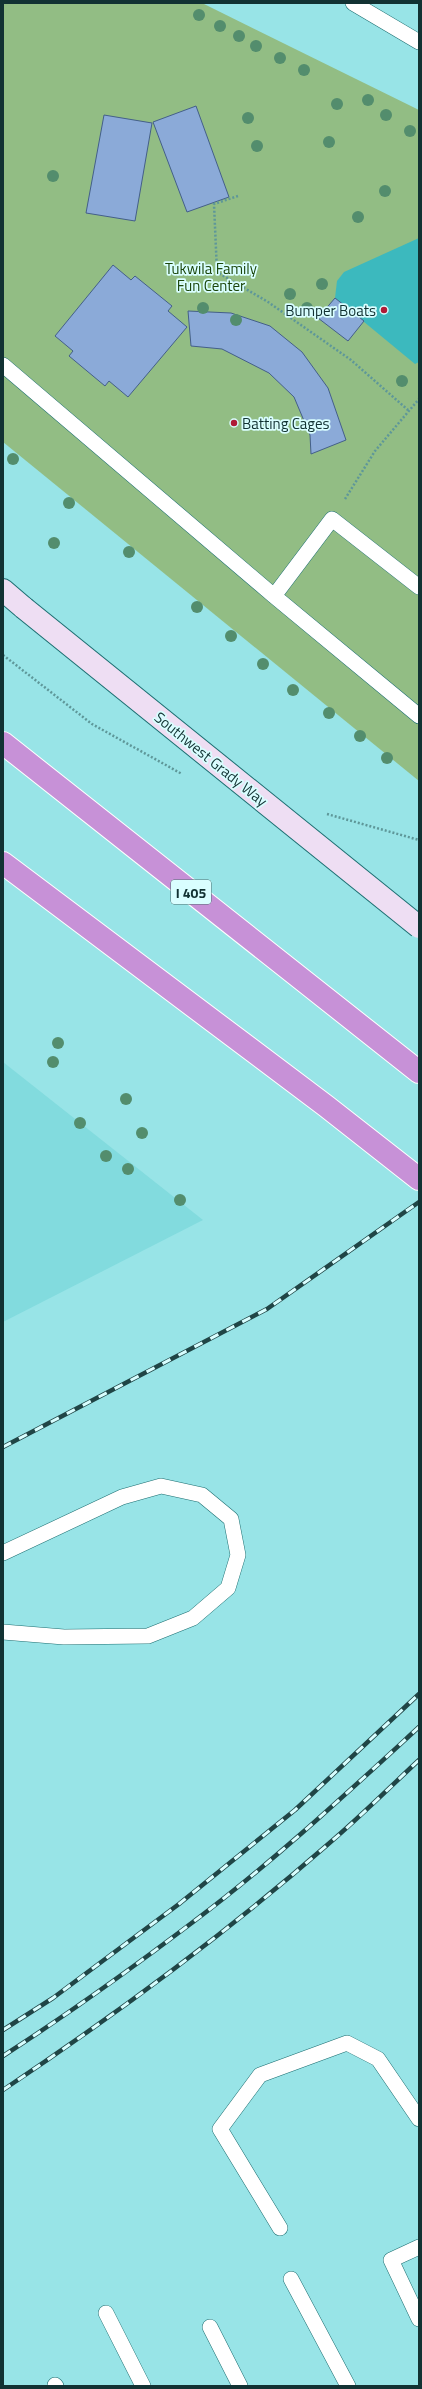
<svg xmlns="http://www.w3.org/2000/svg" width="422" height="2389" font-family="'Titillium Web',sans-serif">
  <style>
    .built { fill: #82dbde }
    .green { fill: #92bd84 }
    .water { fill: #3cb9be }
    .building { fill: #8baad8; stroke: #445f89 }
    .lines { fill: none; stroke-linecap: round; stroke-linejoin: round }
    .service-casing { stroke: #1c6e71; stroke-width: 16 }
    .secondary-casing { stroke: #1c6e71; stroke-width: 24 }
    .motorway-casing { stroke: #fff; stroke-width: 24 }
    .path { stroke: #5e9799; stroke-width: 2.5; stroke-dasharray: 2 2; stroke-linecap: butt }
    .service { stroke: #fff; stroke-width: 15 }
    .secondary { stroke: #eedef3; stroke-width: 22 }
    .motorway { stroke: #c791d7; stroke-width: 22 }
    .rail-casing { stroke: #204546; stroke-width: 4.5 }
    .rail { stroke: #d9feff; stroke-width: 3; stroke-dasharray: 9; stroke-linecap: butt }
    .secondary-bridge-casing { stroke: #1c6e71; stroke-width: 24; stroke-linecap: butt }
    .secondary-bridge { stroke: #eedef3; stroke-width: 22 }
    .tree { fill: #538d6d }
    .poi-dot { fill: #af1b36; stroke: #d9feff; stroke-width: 1.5 }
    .labels { text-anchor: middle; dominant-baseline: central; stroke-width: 3.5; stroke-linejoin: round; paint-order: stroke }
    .shield { fill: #d9feff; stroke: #4e6f70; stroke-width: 1 }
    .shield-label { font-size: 14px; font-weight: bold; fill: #123233 }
    .park-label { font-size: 15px; fill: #1b450a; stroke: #d9feff }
    .poi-label { font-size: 15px; fill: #123233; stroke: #d9feff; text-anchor: end }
    .street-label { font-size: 15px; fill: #123233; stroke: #d9feff }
  </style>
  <rect width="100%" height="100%" fill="#98e4e7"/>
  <path class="built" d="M 3,1062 L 203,1220 L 3,1322 Z"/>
  <path class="green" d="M 3,3 L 202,3 L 419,110 L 419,781 L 3,442 Z"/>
  <path class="water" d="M 419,238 L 419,362 L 415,364 L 335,298 L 337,281 L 344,272 Z"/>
  <path class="building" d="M 196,106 L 229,197 L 187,212 L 153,122 Z
    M 104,115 L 152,123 L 135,221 L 86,213 Z
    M 113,265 L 131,280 L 135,276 L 172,306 L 168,311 L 187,327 L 128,397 L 109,381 L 105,386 L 69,356 L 73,351 L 55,336 Z
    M 335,298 L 364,321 L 348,341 L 318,318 Z
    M 188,311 L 231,313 L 270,326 L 302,352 L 328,388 L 346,440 L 311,454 L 310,435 L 294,397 L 269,373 L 222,349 L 191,346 Z"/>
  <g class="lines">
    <defs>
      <path id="service" d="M 353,3 L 419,42
        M 3,365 L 274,596 L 419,716
        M 274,596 L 332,519 L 419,587
        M 3,1553 L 122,1497 L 161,1486 L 202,1495 L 231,1519 L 238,1555 L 228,1588 L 193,1618 L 148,1636 L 64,1637 L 3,1632
        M 280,2228 L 220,2129 L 260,2075 L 347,2043 L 378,2059 L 419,2119
        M 419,2247 L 391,2260 L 419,2319
        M 291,2279 L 348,2386
        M 106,2313 L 143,2386
        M 210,2327 L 240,2386
        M 55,2385 L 56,2386"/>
      <path id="secondary" d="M 3,590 L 24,608"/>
      <path id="motorway" d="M 3,743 L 419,1072
        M 3,863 L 326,1106 L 419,1179"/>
    </defs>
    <use href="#service" class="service-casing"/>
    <use href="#secondary" class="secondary-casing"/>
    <use href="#motorway" class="motorway-casing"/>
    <path class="path" d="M 238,196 L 214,204 L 217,272 L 268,302 L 351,360 L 408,410
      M 345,499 L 375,451 L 419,399
      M 3,655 L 92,724 L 182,774
      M 327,814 L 419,840"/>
    <use href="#service" class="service"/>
    <use href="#secondary" class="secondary"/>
    <use href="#motorway" class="motorway"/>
    <defs>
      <path id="rail" d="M 3,1447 L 267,1309 L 419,1202
        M 3,2030 L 53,1998 L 179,1904 L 295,1810 L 419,1694
        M 3,2056 C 68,2014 131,1969 193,1922 C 273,1862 346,1794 419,1727
        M 3,2090 C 115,2015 224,1935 326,1846 C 358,1819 388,1789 419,1760"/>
    </defs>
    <use href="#rail" class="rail-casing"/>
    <use href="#rail" class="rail"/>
    <defs>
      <path id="secondary-bridge" d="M 24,608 L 419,927"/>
    </defs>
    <use href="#secondary-bridge" class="secondary-bridge-casing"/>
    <use href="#secondary-bridge" class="secondary-bridge"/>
  </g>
  <g class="tree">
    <circle cx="199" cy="15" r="6"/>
    <circle cx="220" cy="26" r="6"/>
    <circle cx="239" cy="36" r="6"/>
    <circle cx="256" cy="46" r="6"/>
    <circle cx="280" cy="58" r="6"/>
    <circle cx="304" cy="70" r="6"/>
    <circle cx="368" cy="100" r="6"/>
    <circle cx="337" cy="104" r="6"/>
    <circle cx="386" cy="115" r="6"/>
    <circle cx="248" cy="118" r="6"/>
    <circle cx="410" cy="131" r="6"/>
    <circle cx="329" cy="142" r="6"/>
    <circle cx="257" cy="146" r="6"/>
    <circle cx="53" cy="176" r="6"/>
    <circle cx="385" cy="191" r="6"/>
    <circle cx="358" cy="217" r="6"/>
    <circle cx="322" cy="284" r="6"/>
    <circle cx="290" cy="294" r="6"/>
    <circle cx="203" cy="308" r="6"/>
    <circle cx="307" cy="308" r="6"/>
    <circle cx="236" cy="320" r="6"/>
    <circle cx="402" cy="381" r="6"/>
    <circle cx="13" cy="459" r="6"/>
    <circle cx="69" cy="503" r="6"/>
    <circle cx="54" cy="543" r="6"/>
    <circle cx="129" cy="552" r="6"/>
    <circle cx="197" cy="607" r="6"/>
    <circle cx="231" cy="636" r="6"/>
    <circle cx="263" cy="664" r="6"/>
    <circle cx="293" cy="690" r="6"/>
    <circle cx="329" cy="713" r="6"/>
    <circle cx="360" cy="736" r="6"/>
    <circle cx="387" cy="758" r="6"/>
    <circle cx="58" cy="1043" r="6"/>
    <circle cx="53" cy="1062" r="6"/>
    <circle cx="126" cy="1099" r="6"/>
    <circle cx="80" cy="1123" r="6"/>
    <circle cx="142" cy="1133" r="6"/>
    <circle cx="106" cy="1156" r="6"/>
    <circle cx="128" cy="1169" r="6"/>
    <circle cx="180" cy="1200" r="6"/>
  </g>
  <g class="poi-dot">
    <circle cx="384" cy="310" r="4"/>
    <circle cx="234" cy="423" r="4"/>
  </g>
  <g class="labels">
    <rect class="shield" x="171" y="880" width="40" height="24" rx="3"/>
    <g class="shield-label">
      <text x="191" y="892">I 405</text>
    </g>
    <g class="park-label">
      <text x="211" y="268">Tukwila Family<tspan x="211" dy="17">Fun Center</tspan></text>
    </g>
    <g class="poi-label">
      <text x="376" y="310">Bumper Boats</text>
      <text x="242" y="423" text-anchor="start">Batting Cages</text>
    </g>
    <g class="street-label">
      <text transform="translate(211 759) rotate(39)">Southwest Grady Way</text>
    </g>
  </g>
  <rect width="422" height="2389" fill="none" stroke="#123233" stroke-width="8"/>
</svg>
